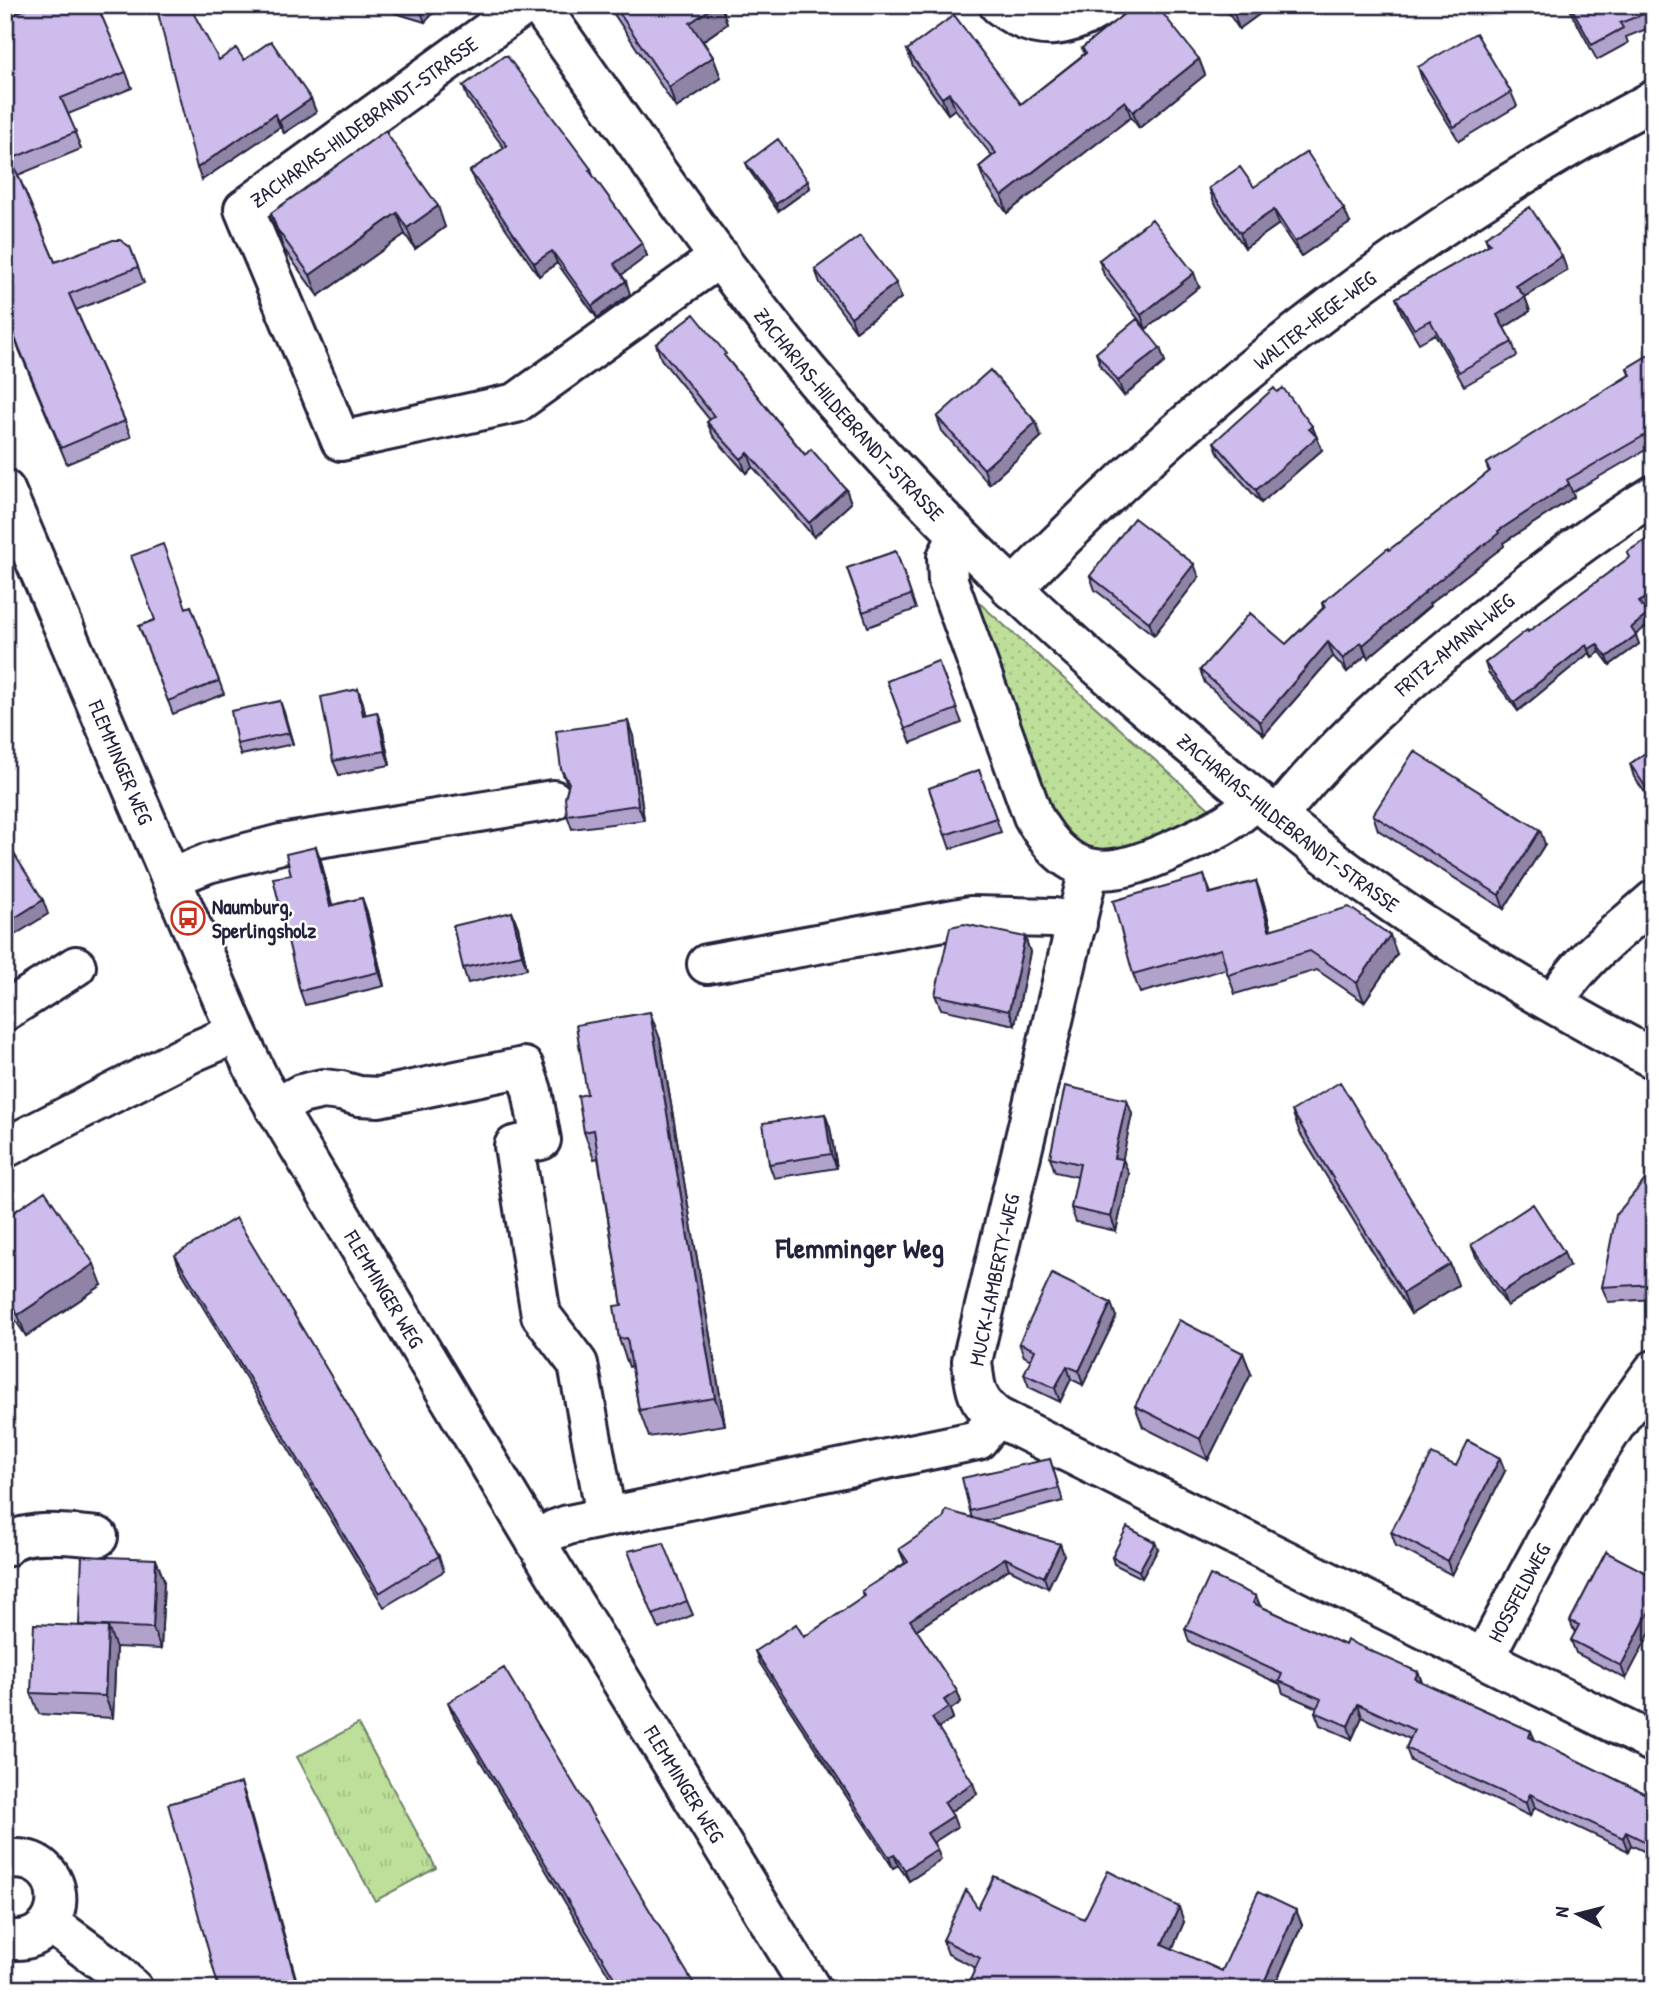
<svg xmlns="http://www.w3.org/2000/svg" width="1659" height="1994" font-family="'Patrick Hand',sans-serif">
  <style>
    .grass { fill: url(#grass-dots); stroke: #70806a; stroke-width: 2 }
    .park { fill: url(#park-tufts); stroke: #70806a; stroke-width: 2 }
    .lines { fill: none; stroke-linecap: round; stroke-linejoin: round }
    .minor-casing { stroke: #22223b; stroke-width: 44 }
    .minor { stroke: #fff; stroke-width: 38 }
    .wall { fill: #b1a2cc; stroke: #22223b; stroke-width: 2 }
    .shaded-wall { fill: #9084a6; stroke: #22223b; stroke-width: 2 }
    .building { fill: #cebced; stroke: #22223b; stroke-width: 2 }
    .labels { text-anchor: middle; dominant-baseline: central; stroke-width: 5; stroke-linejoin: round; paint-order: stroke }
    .street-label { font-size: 21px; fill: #22223b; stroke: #fff }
    .poi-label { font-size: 21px; font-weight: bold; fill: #22223b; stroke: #fff; text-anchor: start }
    .district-label { font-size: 28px; font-weight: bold; fill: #22223b; stroke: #fff }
  </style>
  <defs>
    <pattern id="grass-dots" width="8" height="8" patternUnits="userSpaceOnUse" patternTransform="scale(1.75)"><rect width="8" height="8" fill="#bddf99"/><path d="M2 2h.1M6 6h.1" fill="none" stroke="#a2bf85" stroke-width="1.8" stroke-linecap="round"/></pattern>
    <pattern id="park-tufts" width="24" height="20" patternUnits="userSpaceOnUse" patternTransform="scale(1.75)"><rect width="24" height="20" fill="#bddf99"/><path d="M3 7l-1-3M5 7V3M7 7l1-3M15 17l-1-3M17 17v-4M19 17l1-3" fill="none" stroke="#a2bf85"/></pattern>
  </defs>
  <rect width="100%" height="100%" fill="#fff"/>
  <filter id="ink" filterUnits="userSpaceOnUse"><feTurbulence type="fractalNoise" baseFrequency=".0143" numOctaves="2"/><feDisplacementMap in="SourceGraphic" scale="14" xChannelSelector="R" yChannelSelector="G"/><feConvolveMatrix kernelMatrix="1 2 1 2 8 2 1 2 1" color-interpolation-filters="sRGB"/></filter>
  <g filter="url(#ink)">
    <path class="grass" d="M 976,600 L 1213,812 L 1120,855 L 1092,855 L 1064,841 L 965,605 Z"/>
    <path class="park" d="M 358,1724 L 436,1868 L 375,1901 L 297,1757 Z"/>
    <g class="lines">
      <defs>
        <g id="minor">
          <path d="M 525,5 L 244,209 L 341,441 L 516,403 L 720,257"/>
          <path id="s1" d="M 539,5 C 627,128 711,254 807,370 C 919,504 1044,623 1178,735 C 1248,794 1318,852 1393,904 C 1475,961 1565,1012 1654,1059"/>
          <path d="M 999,5 C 1036,34 1066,30 1104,5"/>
          <path id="s2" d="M 5,490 L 237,1033 L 261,1083 L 553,1570 L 811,1989"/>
          <path d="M 958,536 L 947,557 L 948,581 L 1033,816 C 1073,890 1118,875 1183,845 C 1210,832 1235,823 1254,799"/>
          <path id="s3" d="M 1012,590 C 1200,395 1414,227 1654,100"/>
          <path id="s4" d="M 1277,817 C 1333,745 1403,685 1473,628 C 1530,581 1590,534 1654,495"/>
          <path d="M 1089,869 L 972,1361 C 975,1388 975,1400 997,1417 L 1654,1743"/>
          <path d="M 171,878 L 208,863 L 281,844 L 553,800"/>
          <path d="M 707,964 L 971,916 L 1054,918 L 1077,924"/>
          <path d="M 1554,1003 C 1578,961 1618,932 1654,900"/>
          <path d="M 5,1011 L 76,966"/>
          <path d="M 275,1108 L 301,1094 L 323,1089 L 341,1091 L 359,1096 L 379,1097 L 524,1067 L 532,1091 L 541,1140 L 514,1146 L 541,1315 L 578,1364 L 606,1516"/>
          <path d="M 5,1148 L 195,1051 L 237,1033"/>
          <path d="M 536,1542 L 554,1530 L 568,1525 L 978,1440 L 997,1417"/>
          <path d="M 5,1547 C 20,1527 75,1535 98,1537"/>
          <path id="s5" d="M 1484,1658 C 1536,1559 1586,1460 1654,1370"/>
          <path d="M 5,1860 C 75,1849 72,1951 5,1939"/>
          <path d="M 50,1923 L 110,1967 L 133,1989"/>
        </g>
      </defs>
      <use href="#minor" class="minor-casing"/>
      <use href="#minor" class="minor"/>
    </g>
    <path class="wall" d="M 387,5 L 441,5 L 425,22 L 395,13 Z
      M 608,5 L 721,5 L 727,24 L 703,41 L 713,57 L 721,78 L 676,108 Z
      M 1223,5 L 1272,5 L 1239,29 Z
      M 1569,5 L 1654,5 L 1654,26 L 1626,37 L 1628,43 L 1597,60 L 1572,14 Z
      M 73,12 L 126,72 L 132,88 L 68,114 L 81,149 L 18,175 L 55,262 L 130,247 L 144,283 L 76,310 L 125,421 L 131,437 L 67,464 L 5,316 L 5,18 Z
      M 1082,48 L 1199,59 L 1205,75 L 1139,128 L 1131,117 L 1007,213 L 985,183 L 979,167 L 992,156 L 955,109 L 948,114 L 913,66 L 907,50 L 1021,104 L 1084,54 Z
      M 219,60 L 244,60 L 311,99 L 316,112 L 284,133 L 280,127 L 202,180 Z
      M 1418,67 L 1511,92 L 1517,106 L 1459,141 L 1423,82 Z
      M 463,86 L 591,169 L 593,176 L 642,243 L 647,256 L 621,275 L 630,294 L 597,318 L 557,263 L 539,276 L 475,184 L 470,171 L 504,148 L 468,99 Z
      M 385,131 L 445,227 L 415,249 L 405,234 L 318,296 L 284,249 L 271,213 Z
      M 746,163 L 808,181 L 810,188 L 778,211 L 749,170 Z
      M 1254,187 L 1350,223 L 1301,256 L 1279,224 L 1245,248 L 1214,202 L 1209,188 Z
      M 1485,237 L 1567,270 L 1525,297 L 1530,311 L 1504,328 L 1512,342 L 1517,356 L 1464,386 L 1435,334 L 1419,343 L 1401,312 L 1396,298 L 1488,245 Z
      M 1099,260 L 1199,287 L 1146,329 L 1104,275 Z
      M 815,269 L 896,283 L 901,298 L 856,331 L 820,283 Z
      M 656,344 L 729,361 L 805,455 L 846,489 L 851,503 L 814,537 L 753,467 L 746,473 L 713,436 L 707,422 L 710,420 L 661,359 Z
      M 1160,348 L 1165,362 L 1124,396 L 1101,367 L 1096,353 Z
      M 1654,352 L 1654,445 L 1573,492 L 1574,497 L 1503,543 L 1504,546 L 1429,604 L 1430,606 L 1368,658 L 1366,655 L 1347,672 L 1333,656 L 1264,735 L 1205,683 L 1200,670 L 1286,644 L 1323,608 L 1322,603 L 1489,472 L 1486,464 L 1629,375 L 1627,368 Z
      M 937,417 L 1041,437 L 989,484 L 942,431 Z
      M 1312,426 L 1322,450 L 1261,503 L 1219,455 L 1214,442 Z
      M 1654,535 L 1654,604 L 1645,610 L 1648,614 L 1651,623 L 1635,635 L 1639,644 L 1610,665 L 1600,652 L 1592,657 L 1589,653 L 1518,711 L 1488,672 L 1485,663 L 1629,558 L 1627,552 Z
      M 896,551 L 916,609 L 868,627 L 847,568 Z
      M 1090,576 L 1199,577 L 1154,635 L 1095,590 Z
      M 191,606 L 224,694 L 173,714 L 139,626 Z
      M 938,661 L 962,723 L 911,743 L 887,681 Z
      M 358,689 L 363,703 L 365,714 L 382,727 L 390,765 L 339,775 L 333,761 Z
      M 280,701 L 293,744 L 241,755 L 237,744 Z
      M 633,736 L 644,820 L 572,829 L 567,815 L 568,787 L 561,769 Z
      M 1654,747 L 1654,805 L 1634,777 L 1630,764 Z
      M 979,770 L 1001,832 L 950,849 L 929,788 Z
      M 1373,815 L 1545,844 L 1504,909 L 1378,830 Z
      M 316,847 L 321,861 L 332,905 L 362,898 L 367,912 L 384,986 L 305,1005 L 300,991 L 291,875 Z
      M 1204,875 L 1211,893 L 1256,881 L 1263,900 L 1271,929 L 1397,954 L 1364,1002 L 1317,970 L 1235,994 L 1226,969 L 1140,993 L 1133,974 Z
      M 512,912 L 518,927 L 527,969 L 468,983 L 463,968 Z
      M 1025,937 L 1030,952 L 1015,1025 L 941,1009 L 935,995 Z
      M 1654,954 L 1654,985 L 1652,984 L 1647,969 Z
      M 660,1039 L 725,1425 L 649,1437 L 639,1410 L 632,1366 L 629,1367 L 619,1339 L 622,1305 L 598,1158 L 594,1159 L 584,1132 L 587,1094 Z
      M 1292,1111 L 1450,1264 L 1458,1285 L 1411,1314 L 1300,1133 Z
      M 825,1114 L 830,1128 L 837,1168 L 774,1178 L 769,1164 Z
      M 1132,1114 L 1122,1159 L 1129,1174 L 1116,1231 L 1076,1222 L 1071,1208 L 1078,1177 L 1055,1172 L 1050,1157 Z
      M 1654,1169 L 1654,1299 L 1608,1302 L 1602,1287 Z
      M 5,1218 L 102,1285 L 26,1336 L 5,1305 Z
      M 1471,1245 L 1569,1266 L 1507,1306 L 1477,1259 Z
      M 175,1255 L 439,1556 L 444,1571 L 384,1607 L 180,1269 Z
      M 1116,1317 L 1083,1385 L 1071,1379 L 1060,1402 L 1029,1387 L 1024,1374 L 1031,1360 L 1024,1356 L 1019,1343 Z
      M 1243,1353 L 1251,1374 L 1208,1460 L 1143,1427 L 1135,1406 Z
      M 1050,1459 L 1063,1501 L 984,1521 L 1060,1544 L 1064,1555 L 1048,1588 L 1009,1569 L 916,1630 L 957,1691 L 961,1702 L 950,1710 L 953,1718 L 938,1728 L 977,1794 L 950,1812 L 957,1827 L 933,1842 L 941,1860 L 909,1881 L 898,1865 L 893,1868 L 759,1662 L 755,1651 L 804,1637 L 864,1597 L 862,1591 L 905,1563 L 899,1549 L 972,1518 L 970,1511 Z
      M 1505,1471 L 1452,1575 L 1396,1546 L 1391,1532 Z
      M 1158,1549 L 1142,1578 L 1114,1564 L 1112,1557 Z
      M 1606,1552 L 1626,1679 L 1576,1653 L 1571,1640 L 1575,1633 L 1570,1621 Z
      M 633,1565 L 687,1601 L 693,1615 L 659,1629 Z
      M 164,1580 L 161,1649 L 116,1647 L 113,1718 L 39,1714 L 31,1693 L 80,1626 Z
      M 1256,1596 L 1260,1606 L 1345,1645 L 1418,1672 L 1422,1682 L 1531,1731 L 1535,1740 L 1654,1798 L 1654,1856 L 1631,1845 L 1628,1851 L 1535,1807 L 1530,1816 L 1411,1761 L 1406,1748 L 1410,1739 L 1362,1717 L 1352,1739 L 1320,1725 L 1315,1712 L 1317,1708 L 1283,1693 L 1280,1684 L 1189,1642 L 1185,1629 Z
      M 448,1702 L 697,1989 L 617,1989 L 454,1717 Z
      M 978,1908 L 1084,1919 L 1184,1922 L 1172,1949 L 1222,1971 L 1296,1910 L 1302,1925 L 1273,1989 L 976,1968 L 948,1954 L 943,1940 Z"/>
    <path class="shaded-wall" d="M 422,5 L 441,5 L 425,22 L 419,7 Z
      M 716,5 L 721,5 L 727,24 L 698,44 L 690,23 Z
      M 1247,5 L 1272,5 L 1239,29 L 1234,14 Z
      M 713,57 L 721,78 L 676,108 L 669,87 Z
      M 1199,59 L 1205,75 L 1139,128 L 1133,112 Z
      M 949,93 L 955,109 L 948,114 L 942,98 Z
      M 311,99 L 316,112 L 284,133 L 279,121 Z
      M 1125,101 L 1131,117 L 1007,213 L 1002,196 Z
      M 275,114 L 280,127 L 202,180 L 197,168 Z
      M 808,181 L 810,188 L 778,211 L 776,204 Z
      M 438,206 L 445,227 L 415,249 L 407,228 Z
      M 1344,209 L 1350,223 L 1301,256 L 1295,242 Z
      M 1274,210 L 1279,224 L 1245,248 L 1240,233 Z
      M 397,213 L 405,234 L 318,296 L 310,275 Z
      M 642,243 L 647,256 L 619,277 L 614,264 Z
      M 552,251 L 557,263 L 539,276 L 534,263 Z
      M 1562,256 L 1567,270 L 1521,299 L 1516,286 Z
      M 1194,273 L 1199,287 L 1146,329 L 1141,315 Z
      M 626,281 L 630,294 L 597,318 L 592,306 Z
      M 896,283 L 901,298 L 856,331 L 851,317 Z
      M 1525,297 L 1530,311 L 1502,329 L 1497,315 Z
      M 1160,348 L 1165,362 L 1124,396 L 1118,381 Z
      M 1036,422 L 1041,437 L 989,484 L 984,469 Z
      M 1312,426 L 1322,450 L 1261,503 L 1256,490 Z
      M 748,453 L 753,467 L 746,473 L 741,459 Z
      M 1569,484 L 1574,497 L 1503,543 L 1504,546 L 1429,604 L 1430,606 L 1368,658 L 1363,645 L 1424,592 L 1498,531 Z
      M 846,489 L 851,503 L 814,537 L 809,523 Z
      M 1194,564 L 1199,577 L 1154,635 L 1149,622 Z
      M 1654,593 L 1654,604 L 1642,611 L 1639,602 Z
      M 1648,614 L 1651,623 L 1634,636 L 1631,628 Z
      M 1636,635 L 1639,644 L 1610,665 L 1607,657 Z
      M 1328,642 L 1333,656 L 1264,735 L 1260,722 Z
      M 1361,642 L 1366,655 L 1347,672 L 1343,659 Z
      M 1597,644 L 1600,652 L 1592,657 L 1589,649 Z
      M 1586,645 L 1589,653 L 1518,711 L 1514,702 Z
      M 358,689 L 363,703 L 368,729 L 363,715 Z
      M 280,701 L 284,712 L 293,744 L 289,733 Z
      M 377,712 L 382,727 L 390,765 L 385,751 Z
      M 628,721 L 633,736 L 644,820 L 638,805 Z
      M 1540,830 L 1545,844 L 1504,909 L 1499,895 Z
      M 316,847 L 321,861 L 335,919 L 330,906 Z
      M 1256,881 L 1263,900 L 1276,949 L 1269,930 Z
      M 362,898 L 367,912 L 384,986 L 379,972 Z
      M 43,900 L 48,914 L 5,941 L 5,924 Z
      M 512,912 L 518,927 L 527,969 L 522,955 Z
      M 1390,935 L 1397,954 L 1364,1002 L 1357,983 Z
      M 1025,937 L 1030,952 L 1015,1025 L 1009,1011 Z
      M 650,1012 L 660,1039 L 725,1425 L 715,1398 Z
      M 1127,1100 L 1132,1114 L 1120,1172 L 1114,1158 Z
      M 825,1114 L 830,1128 L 837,1168 L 831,1154 Z
      M 1123,1159 L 1129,1174 L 1116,1231 L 1111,1217 Z
      M 1564,1252 L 1569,1266 L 1507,1306 L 1502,1292 Z
      M 94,1264 L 102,1285 L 26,1336 L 18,1315 Z
      M 1450,1264 L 1458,1285 L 1411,1314 L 1403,1293 Z
      M 1111,1303 L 1116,1317 L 1083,1385 L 1079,1371 Z
      M 1243,1353 L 1251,1374 L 1208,1460 L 1200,1439 Z
      M 1067,1366 L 1071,1379 L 1060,1402 L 1055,1388 Z
      M 1500,1458 L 1505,1471 L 1452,1575 L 1447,1561 Z
      M 1155,1542 L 1158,1549 L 1142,1578 L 1139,1571 Z
      M 1060,1544 L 1064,1555 L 1048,1588 L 1044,1577 Z
      M 1005,1558 L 1009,1569 L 914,1631 L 910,1620 Z
      M 156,1559 L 164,1580 L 161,1649 L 153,1628 Z
      M 1256,1596 L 1261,1608 L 1253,1603 Z
      M 1654,1602 L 1654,1625 L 1626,1679 L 1621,1666 Z
      M 108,1627 L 116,1648 L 113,1718 L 105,1696 Z
      M 1418,1672 L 1423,1685 L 1415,1679 Z
      M 957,1691 L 961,1702 L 950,1710 L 953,1718 L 936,1729 L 932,1718 L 944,1700 Z
      M 1358,1704 L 1362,1717 L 1352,1739 L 1348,1726 Z
      M 1531,1731 L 1536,1744 L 1529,1737 Z
      M 241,1783 L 246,1797 L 299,1989 L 298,1989 Z
      M 973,1783 L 977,1794 L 948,1813 L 944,1802 Z
      M 1530,1794 L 1535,1807 L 1530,1816 L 1526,1803 Z
      M 953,1816 L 957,1827 L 931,1844 L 927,1833 Z
      M 1626,1832 L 1631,1845 L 1628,1851 L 1623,1838 Z
      M 937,1849 L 941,1860 L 909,1881 L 905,1870 Z
      M 894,1854 L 898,1865 L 893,1868 L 889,1857 Z
      M 1179,1907 L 1184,1922 L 1168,1959 L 1162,1944 Z
      M 1296,1910 L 1302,1925 L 1273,1989 L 1261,1989 Z"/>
    <path class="building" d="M 35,5 L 70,5 L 73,12 L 89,5 L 97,5 L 126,72 L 61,98 L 76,132 L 11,159 L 55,262 L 113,240 L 120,240 L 130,247 L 138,267 L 69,294 L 125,421 L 61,448 L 5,314 L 5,18 Z
      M 156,5 L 189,5 L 219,60 L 236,48 L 244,60 L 271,41 L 311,99 L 279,121 L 275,114 L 197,168 Z
      M 614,5 L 716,5 L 690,23 L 713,57 L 669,87 Z
      M 1135,5 L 1156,5 L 1199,59 L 1133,112 L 1125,101 L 1002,196 L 979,167 L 996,153 L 949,93 L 942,98 L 907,50 L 954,15 L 1021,104 L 1086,53 L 1082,48 Z
      M 1228,5 L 1247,5 L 1234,14 Z
      M 1570,5 L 1654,5 L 1654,10 L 1620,23 L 1623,28 L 1592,45 Z
      M 1476,33 L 1511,92 L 1454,127 L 1418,67 Z
      M 504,56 L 507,56 L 591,169 L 589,170 L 642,243 L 614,264 L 626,281 L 592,306 L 552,251 L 534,263 L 470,171 L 507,146 L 463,86 Z
      M 385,131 L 438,206 L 407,228 L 397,213 L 310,275 L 277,229 L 271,213 Z
      M 778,139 L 808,181 L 776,204 L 746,163 Z
      M 1307,152 L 1344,209 L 1295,242 L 1274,210 L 1240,233 L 1209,188 L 1240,167 L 1254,187 Z
      M 1530,207 L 1562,256 L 1516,286 L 1525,297 L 1497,315 L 1512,342 L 1459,372 L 1430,320 L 1414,329 L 1396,298 L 1490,244 L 1485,237 Z
      M 1152,219 L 1194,273 L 1141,315 L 1099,260 Z
      M 860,236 L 896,283 L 851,317 L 815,269 Z
      M 694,314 L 726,354 L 724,355 L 805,455 L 811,449 L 846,489 L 809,523 L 748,453 L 741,459 L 707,422 L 714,416 L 656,344 Z
      M 1137,319 L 1160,348 L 1118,381 L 1096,353 Z
      M 1654,352 L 1654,430 L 1567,480 L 1569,484 L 1498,531 L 1499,533 L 1424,592 L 1425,593 L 1363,645 L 1361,642 L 1343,659 L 1328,642 L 1260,722 L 1200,670 L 1250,613 L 1286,644 L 1325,607 L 1322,603 L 1388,548 L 1389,550 L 1490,471 L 1486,464 L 1556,419 L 1631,375 L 1627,368 Z
      M 990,370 L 1036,422 L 984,469 L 937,417 Z
      M 1274,388 L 1277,392 L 1283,388 L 1312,426 L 1309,429 L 1317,437 L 1256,490 L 1214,442 Z
      M 1134,518 L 1194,564 L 1149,622 L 1090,576 Z
      M 1654,535 L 1654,593 L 1639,602 L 1648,614 L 1631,628 L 1636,635 L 1607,657 L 1597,644 L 1589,649 L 1586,645 L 1514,702 L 1485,663 L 1527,630 L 1528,632 L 1630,557 L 1627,552 Z
      M 163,544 L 186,608 L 191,606 L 219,681 L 168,701 L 139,626 L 155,620 L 131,556 Z
      M 896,551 L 911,595 L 863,612 L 847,568 Z
      M 938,661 L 957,709 L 905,729 L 887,681 Z
      M 358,689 L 363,715 L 377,712 L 385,751 L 333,761 L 321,697 Z
      M 280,701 L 289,733 L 237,744 L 231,711 Z
      M 628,721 L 638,805 L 567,815 L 565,798 L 569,783 L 561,769 L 556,731 Z
      M 1654,747 L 1654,799 L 1630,764 Z
      M 1414,751 L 1540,830 L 1499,895 L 1373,815 Z
      M 979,770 L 996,818 L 945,835 L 929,788 Z
      M 316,847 L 330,906 L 362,898 L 379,972 L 300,991 L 273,878 L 291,875 L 286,854 Z
      M 11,849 L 43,900 L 5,924 L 5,853 Z
      M 1204,875 L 1209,894 L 1256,881 L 1269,930 L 1349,907 L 1390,935 L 1357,983 L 1310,951 L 1228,975 L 1221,949 L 1133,974 L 1113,901 Z
      M 512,912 L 522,955 L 463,968 L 453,926 Z
      M 964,924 L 1025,937 L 1009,1011 L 935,995 L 950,927 Z
      M 1654,954 L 1654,973 L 1647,969 Z
      M 650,1012 L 715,1398 L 639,1410 L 627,1338 L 619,1339 L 614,1306 L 622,1305 L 594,1130 L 584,1132 L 578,1096 L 587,1094 L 576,1025 Z
      M 1340,1082 L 1450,1264 L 1403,1293 L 1292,1111 Z
      M 1065,1086 L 1127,1100 L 1114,1158 L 1123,1159 L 1111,1217 L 1071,1208 L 1080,1164 L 1050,1157 Z
      M 825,1114 L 831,1154 L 769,1164 L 763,1123 Z
      M 1654,1169 L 1654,1284 L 1602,1287 L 1616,1215 Z
      M 45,1191 L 94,1264 L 18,1315 L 5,1295 L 5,1218 Z
      M 1533,1204 L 1564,1252 L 1502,1292 L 1471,1245 Z
      M 236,1218 L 439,1556 L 379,1593 L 175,1255 Z
      M 1052,1274 L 1111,1303 L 1079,1371 L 1067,1366 L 1055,1388 L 1024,1374 L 1035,1350 L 1019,1343 Z
      M 1179,1320 L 1243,1353 L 1200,1439 L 1135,1406 Z
      M 1468,1441 L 1500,1458 L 1447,1561 L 1391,1532 L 1432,1454 L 1456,1466 Z
      M 1050,1459 L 1059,1488 L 970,1511 L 962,1478 Z
      M 946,1510 L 1060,1544 L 1044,1577 L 1005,1558 L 910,1620 L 957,1691 L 944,1700 L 949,1707 L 932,1718 L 973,1783 L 944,1802 L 953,1816 L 927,1833 L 937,1849 L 905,1870 L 894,1854 L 889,1857 L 755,1651 L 796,1624 L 804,1637 L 865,1596 L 862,1591 L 908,1562 L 899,1549 L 943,1519 Z
      M 1127,1527 L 1155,1542 L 1139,1571 L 1112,1557 Z
      M 664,1543 L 687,1601 L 653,1615 L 628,1551 Z
      M 1606,1552 L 1654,1577 L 1654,1602 L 1621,1666 L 1571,1640 L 1579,1625 L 1570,1621 Z
      M 82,1556 L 156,1559 L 153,1628 L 79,1625 Z
      M 1210,1575 L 1256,1596 L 1253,1603 L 1345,1645 L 1347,1640 L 1418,1672 L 1415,1679 L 1531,1731 L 1529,1737 L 1654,1798 L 1654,1846 L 1626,1832 L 1623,1838 L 1530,1794 L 1526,1803 L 1406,1748 L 1414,1730 L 1358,1704 L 1348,1726 L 1315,1712 L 1321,1699 L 1279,1681 L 1282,1674 L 1185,1629 Z
      M 34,1624 L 108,1627 L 105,1696 L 31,1693 Z
      M 504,1668 L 697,1989 L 621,1989 L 448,1702 Z
      M 241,1783 L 298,1989 L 219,1989 L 168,1804 Z
      M 1108,1871 L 1179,1907 L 1162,1944 L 1222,1971 L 1258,1892 L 1296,1910 L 1261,1989 L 966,1989 L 980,1958 L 943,1940 L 966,1890 L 978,1908 L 994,1876 L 1084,1919 Z"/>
  </g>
  <defs>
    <symbol id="bus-ring" viewBox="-11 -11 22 22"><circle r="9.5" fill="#fff" stroke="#c8321e" stroke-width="1.5"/><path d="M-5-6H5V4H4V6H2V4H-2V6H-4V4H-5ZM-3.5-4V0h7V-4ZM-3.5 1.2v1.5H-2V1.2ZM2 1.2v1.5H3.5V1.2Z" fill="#c8321e"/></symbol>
  </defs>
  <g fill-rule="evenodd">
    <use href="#bus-ring" x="169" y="899" width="38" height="38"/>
  </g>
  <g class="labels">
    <g class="street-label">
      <text transform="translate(364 122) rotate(-36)">ZACHARIAS-HILDEBRANDT-STRASSE</text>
      <text stroke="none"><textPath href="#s3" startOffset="406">WALTER-HEGE-WEG</textPath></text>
      <text stroke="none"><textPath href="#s1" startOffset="514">ZACHARIAS-HILDEBRANDT-STRASSE</textPath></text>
      <text stroke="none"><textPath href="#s4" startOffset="248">FRITZ-AMANN-WEG</textPath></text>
      <text stroke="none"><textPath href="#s2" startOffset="296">FLEMMINGER WEG</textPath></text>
      <text stroke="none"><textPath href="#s1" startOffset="1115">ZACHARIAS-HILDEBRANDT-STRASSE</textPath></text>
      <text transform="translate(994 1280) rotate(-78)">MUCK-LAMBERTY-WEG</text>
      <text stroke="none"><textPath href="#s2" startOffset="886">FLEMMINGER WEG</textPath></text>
      <text stroke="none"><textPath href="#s5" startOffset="74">HOSSFELDWEG</textPath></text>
      <text stroke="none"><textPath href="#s2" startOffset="1465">FLEMMINGER WEG</textPath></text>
    </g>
    <g class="poi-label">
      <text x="212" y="906">Naumburg,<tspan x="212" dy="24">Sperlingsholz</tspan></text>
    </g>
    <g class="district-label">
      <text x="860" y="1248">Flemminger Weg</text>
    </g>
  </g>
  <rect width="1659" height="1994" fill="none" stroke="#fff" stroke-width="28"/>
  <rect x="14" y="14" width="1631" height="1966" fill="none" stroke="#22223b" stroke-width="2.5" filter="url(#ink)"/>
  <g transform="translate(1578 1914) rotate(277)" stroke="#ffffff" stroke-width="5" paint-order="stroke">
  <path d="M0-5L12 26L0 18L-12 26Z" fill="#22223b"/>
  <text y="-10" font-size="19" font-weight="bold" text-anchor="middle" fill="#22223b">N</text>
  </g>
</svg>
